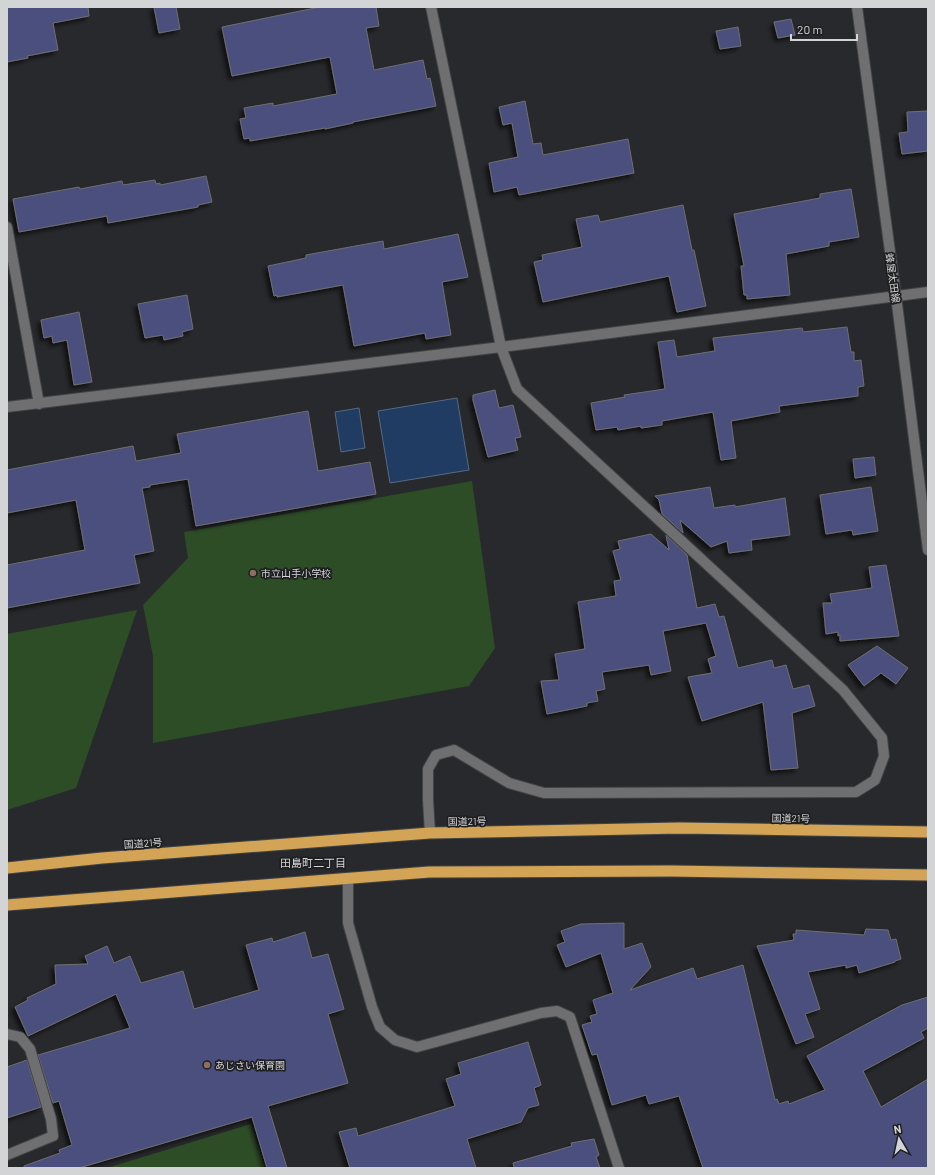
<svg xmlns="http://www.w3.org/2000/svg" width="935" height="1175" font-family="Barlow,'Noto Sans JP',sans-serif">
  <style>
    .green { fill: #2d4d27 }
    .water { fill: #213c62; stroke: #566a84 }
    .building { fill: #4b4f7d; stroke: #6e6e71; filter: url(#shadow) }
    .lines { fill: none; stroke-linecap: round; stroke-linejoin: round }
    .minor-casing { stroke: #434446; stroke-width: 12 }
    .tertiary-casing { stroke: #434446; stroke-width: 12 }
    .secondary-casing { stroke: #434446; stroke-width: 12 }
    .trunk-casing { stroke: #434446; stroke-width: 13 }
    .minor { stroke: #6f6f72; stroke-width: 10 }
    .tertiary { stroke: #6f6f72; stroke-width: 10 }
    .secondary { stroke: #6f6f72; stroke-width: 10 }
    .trunk { stroke: #d3a455; stroke-width: 11 }
    .education-dot { fill: #8d6e63; stroke: #1f1f22; stroke-width: 1.5 }
    .labels { text-anchor: middle; dominant-baseline: central; stroke-width: 3.5; stroke-linejoin: round; paint-order: stroke }
    .street-label { font-size: 10px; fill: #d3d4d5; stroke: #1f1f22 }
    .poi-label { font-size: 10px; fill: #d3d4d5; stroke: #1f1f22; text-anchor: start }
    .neighbourhood-label { font-size: 11px; fill: #d3d4d5; stroke: #1f1f22 }
  </style>
  <defs>
    <filter id="shadow"><feDropShadow dx="-3.5" dy="3.5" stdDeviation="2" flood-color="#0009"/></filter>
  </defs>
  <rect width="100%" height="100%" fill="#28292c"/>
  <path class="green" d="M 472,481 L 495,648 L 469,686 L 153,743 L 153,656 L 143,605 L 188,558 L 184,532 Z
    M 137,610 L 76,788 L 7,810 L 7,634 Z
    M 251,1124 L 265,1168 L 107,1168 Z"/>
  <path class="water" d="M 457,398 L 469,470 L 390,483 L 378,411 Z
    M 359,408 L 365,448 L 341,452 L 335,412 Z"/>
  <path class="building" d="M 7,7 L 88,7 L 89,16 L 53,23 L 58,50 L 27,56 L 28,58 L 7,62 Z
    M 154,7 L 176,7 L 180,29 L 159,33 Z
    M 320,7 L 376,7 L 379,26 L 366,28 L 374,70 L 423,60 L 427,79 L 430,78 L 436,106 L 353,122 L 353,123 L 325,129 L 325,128 L 250,141 L 250,138 L 244,139 L 240,119 L 246,118 L 244,108 L 273,103 L 273,106 L 337,94 L 330,57 L 232,76 L 222,27 Z
    M 791,19 L 795,35 L 778,38 L 774,22 Z
    M 738,27 L 741,46 L 720,49 L 716,31 Z
    M 525,101 L 533,144 L 541,143 L 543,155 L 628,139 L 634,173 L 519,195 L 517,187 L 494,192 L 489,163 L 518,157 L 512,123 L 503,125 L 499,107 Z
    M 928,111 L 928,151 L 902,154 L 899,133 L 908,132 L 907,112 Z
    M 206,176 L 212,202 L 198,205 L 198,207 L 108,223 L 107,216 L 19,232 L 13,199 L 79,187 L 80,189 L 122,181 L 123,185 L 155,180 L 156,184 L 160,183 L 160,185 Z
    M 851,189 L 859,237 L 829,242 L 829,246 L 786,254 L 790,295 L 747,299 L 747,295 L 744,295 L 741,266 L 744,266 L 734,214 L 820,198 L 820,194 Z
    M 683,205 L 692,250 L 694,250 L 706,306 L 677,312 L 669,276 L 543,302 L 534,262 L 543,260 L 542,255 L 582,247 L 576,219 L 598,215 L 600,222 Z
    M 458,234 L 468,277 L 442,282 L 451,335 L 426,339 L 425,333 L 354,346 L 343,285 L 277,297 L 277,295 L 274,296 L 268,266 L 306,258 L 306,255 L 383,241 L 384,249 Z
    M 187,295 L 193,329 L 182,332 L 183,336 L 164,340 L 163,335 L 145,338 L 138,304 Z
    M 79,312 L 92,382 L 74,385 L 67,340 L 53,343 L 52,336 L 44,338 L 41,320 Z
    M 847,327 L 851,352 L 854,352 L 854,361 L 861,360 L 864,386 L 858,387 L 858,396 L 779,406 L 780,412 L 731,421 L 736,458 L 721,460 L 713,412 L 662,421 L 662,425 L 641,428 L 641,426 L 618,430 L 617,427 L 596,430 L 591,403 L 625,397 L 624,395 L 665,389 L 658,342 L 674,340 L 677,357 L 715,351 L 713,338 L 802,328 L 803,332 Z
    M 495,390 L 499,408 L 513,405 L 521,437 L 515,438 L 518,450 L 488,457 L 473,400 L 473,395 Z
    M 308,411 L 318,471 L 370,462 L 376,494 L 196,526 L 188,479 L 150,485 L 150,487 L 142,488 L 154,551 L 134,555 L 140,583 L 7,608 L 7,565 L 85,550 L 76,500 L 7,513 L 7,470 L 133,446 L 136,461 L 181,453 L 177,434 Z
    M 874,457 L 876,475 L 855,478 L 853,459 Z
    M 710,487 L 714,508 L 735,505 L 735,507 L 785,498 L 790,535 L 751,540 L 752,550 L 729,553 L 727,541 L 711,547 L 680,520 L 683,533 L 662,514 L 659,500 L 655,496 Z
    M 871,487 L 878,531 L 853,535 L 852,530 L 826,534 L 820,495 Z
    M 651,534 L 669,550 L 666,535 L 687,555 L 697,608 L 715,604 L 719,617 L 724,616 L 738,668 L 772,660 L 774,668 L 786,665 L 793,689 L 809,685 L 815,706 L 792,713 L 798,768 L 771,770 L 763,702 L 702,721 L 688,677 L 712,673 L 708,659 L 716,656 L 706,623 L 663,631 L 671,671 L 651,675 L 649,665 L 602,672 L 605,689 L 596,691 L 598,701 L 587,703 L 587,706 L 547,714 L 541,681 L 559,680 L 555,654 L 585,649 L 578,602 L 616,596 L 614,581 L 621,580 L 613,551 L 620,549 L 618,541 Z
    M 886,565 L 899,636 L 840,641 L 840,635 L 838,636 L 838,632 L 826,634 L 823,603 L 832,603 L 830,594 L 872,588 L 869,567 Z
    M 877,646 L 908,668 L 896,684 L 881,673 L 864,686 L 848,665 Z
    M 624,923 L 624,949 L 642,943 L 651,967 L 630,990 L 693,968 L 697,979 L 743,965 L 775,1100 L 777,1099 L 779,1104 L 788,1101 L 789,1104 L 825,1090 L 807,1056 L 902,1005 L 928,997 L 928,1028 L 921,1032 L 924,1038 L 863,1071 L 881,1107 L 928,1079 L 928,1168 L 703,1168 L 679,1096 L 649,1104 L 646,1095 L 612,1105 L 597,1054 L 592,1055 L 582,1025 L 592,1022 L 590,1016 L 597,1014 L 593,1000 L 613,993 L 601,953 L 566,967 L 557,945 L 565,942 L 561,931 L 581,924 Z
    M 866,929 L 888,930 L 891,940 L 896,939 L 901,959 L 895,961 L 895,962 L 859,973 L 857,965 L 846,968 L 846,965 L 808,972 L 820,1009 L 805,1014 L 814,1037 L 796,1044 L 757,946 L 794,940 L 793,934 L 796,934 L 796,930 L 864,935 Z
    M 305,932 L 312,958 L 328,954 L 344,1009 L 328,1014 L 348,1083 L 268,1106 L 287,1168 L 267,1168 L 252,1117 L 79,1168 L 24,1168 L 24,1166 L 60,1153 L 59,1150 L 72,1145 L 59,1101 L 53,1103 L 38,1055 L 130,1028 L 116,994 L 28,1036 L 15,1007 L 28,1000 L 27,998 L 56,984 L 55,965 L 88,964 L 85,956 L 107,946 L 114,963 L 130,956 L 141,983 L 183,971 L 194,1009 L 259,990 L 246,945 L 272,938 L 273,942 Z
    M 528,1042 L 541,1085 L 534,1088 L 539,1105 L 528,1108 L 521,1122 L 467,1139 L 476,1168 L 350,1168 L 339,1132 L 356,1128 L 358,1136 L 455,1106 L 446,1079 L 461,1074 L 458,1063 Z
    M 27,1060 L 41,1107 L 7,1118 L 7,1067 Z
    M 594,1139 L 599,1155 L 596,1157 L 600,1168 L 514,1168 L 513,1163 L 572,1146 L 571,1143 Z"/>
  <g class="lines">
    <defs>
      <path id="minor" d="M 7,227 L 39,404
        M 7,407 L 501,347 L 517,389 L 843,690 L 882,738 L 884,756 L 875,780 L 856,792 L 544,793 L 509,783 L 454,750 L 436,755 L 428,769 L 428,800 L 430,833
        M 348,878 L 348,923 L 372,1007 L 380,1027 L 395,1040 L 417,1047 L 541,1013 L 557,1011 L 570,1017 L 619,1168
        M 7,1034 L 20,1037 L 30,1049 L 51,1119 L 53,1136 L 7,1155"/>
      <path id="tertiary" d="M 431,7 L 501,347 L 928,292"/>
      <path id="secondary" d="M 857,7 L 896,296 L 928,550"/>
      <path id="trunk" d="M 7,868 L 102,858 L 430,833 L 680,828 L 928,832
        M 7,905 L 429,872 L 671,871 L 928,875"/>
    </defs>
    <use href="#minor" class="minor-casing"/>
    <use href="#tertiary" class="tertiary-casing"/>
    <use href="#secondary" class="secondary-casing"/>
    <use href="#trunk" class="trunk-casing"/>
    <use href="#minor" class="minor"/>
    <use href="#tertiary" class="tertiary"/>
    <use href="#secondary" class="secondary"/>
    <use href="#trunk" class="trunk"/>
  </g>
  <g class="education-dot">
    <circle cx="253" cy="573" r="4"/>
    <circle cx="207" cy="1065" r="4"/>
  </g>
  <g class="labels">
    <g class="street-label">
      <text transform="translate(893 278) rotate(82)">蜂屋太田線</text>
      <text transform="translate(791 818) rotate(1)">国道21号</text>
      <text transform="translate(467 821) rotate(-1)">国道21号</text>
      <text transform="translate(143 843) rotate(-4)">国道21号</text>
    </g>
    <g class="poi-label">
      <text x="261" y="573">市立山手小学校</text>
      <text x="215" y="1065">あじさい保育園</text>
    </g>
    <g class="neighbourhood-label">
      <text x="313" y="862">田島町二丁目</text>
    </g>
  </g>
  <rect width="935" height="1175" fill="none" stroke="#d3d4d5" stroke-width="16"/>
  <g transform="translate(899 1139) rotate(351)" stroke="#1f1f22" stroke-width="3" paint-order="stroke">
  <path d="M0-3L7 15L0 10L-7 15Z" fill="#d3d4d5"/>
  <text y="-6" font-size="11" font-weight="bold" text-anchor="middle" fill="#d3d4d5">N</text>
  </g>
  <path d="M791 34v6h66v-6" fill="none" stroke="#d3d4d5" stroke-width="2"/>
  <text x="797" y="34" font-size="12" fill="#d3d4d5" stroke="#1f1f22" stroke-width="3" paint-order="stroke">20 m</text>
</svg>
